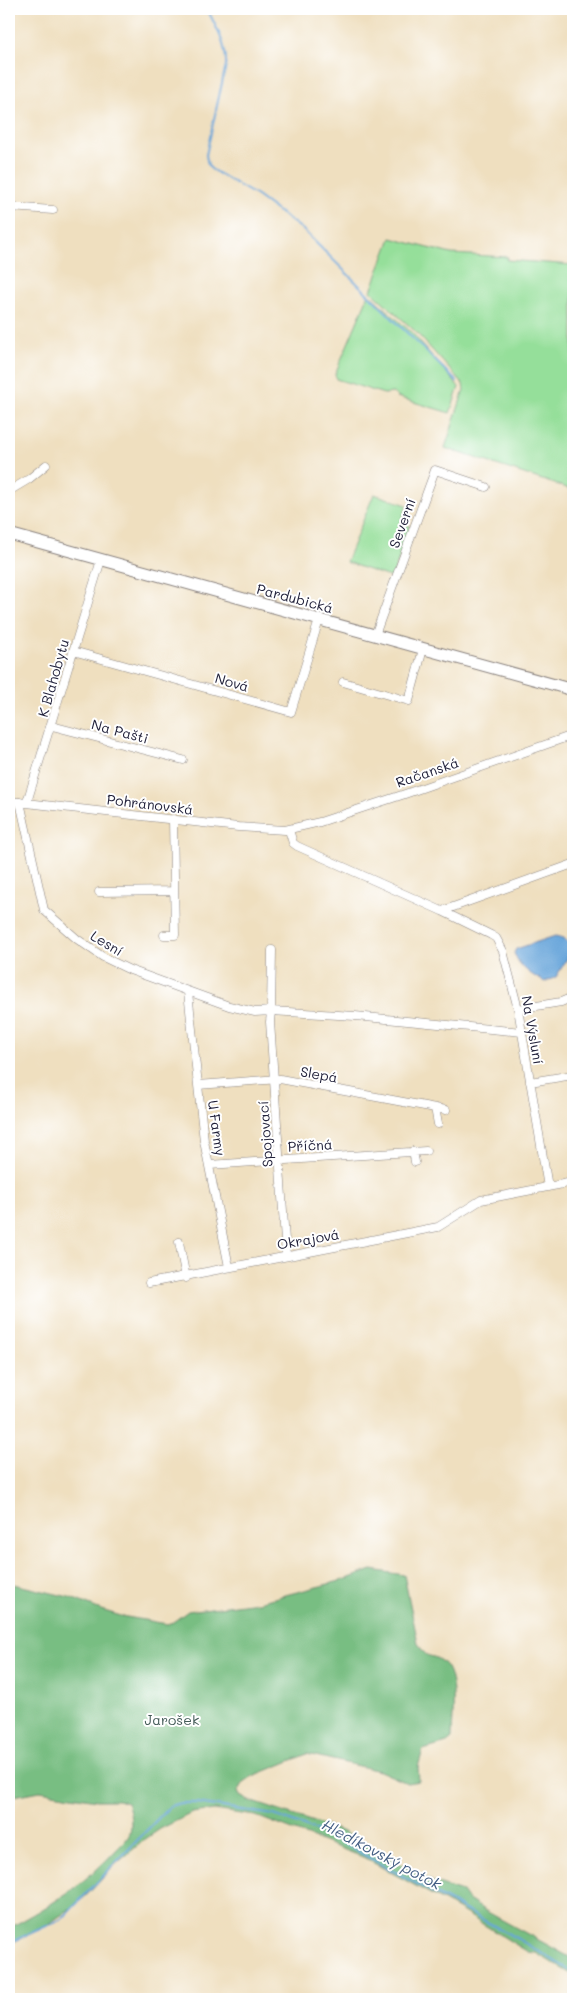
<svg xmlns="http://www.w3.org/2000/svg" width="582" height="2008" font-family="Mali,sans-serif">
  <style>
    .green { fill: #95df9a; stroke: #5c806a }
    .forest { fill: #78be82; stroke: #4d705e }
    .water { fill: #68a5da; stroke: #45648a }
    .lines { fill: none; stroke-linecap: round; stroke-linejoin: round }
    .stream { stroke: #68a5da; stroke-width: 2 }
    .street-casing { stroke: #88807d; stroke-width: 9 }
    .secondary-casing { stroke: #88807d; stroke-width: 13 }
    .street { stroke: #fff; stroke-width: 8 }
    .secondary { stroke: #fff; stroke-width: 11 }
    .labels { text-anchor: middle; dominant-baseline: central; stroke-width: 4; stroke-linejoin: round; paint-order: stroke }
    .street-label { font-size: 14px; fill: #22223b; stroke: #fff }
    .park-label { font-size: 14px; fill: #445b58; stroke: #fff }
    .water-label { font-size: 15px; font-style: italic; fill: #425d83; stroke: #fff }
  </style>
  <rect width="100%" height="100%" fill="#fff"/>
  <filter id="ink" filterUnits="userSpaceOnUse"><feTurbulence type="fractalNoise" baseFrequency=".02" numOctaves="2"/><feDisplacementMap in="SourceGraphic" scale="10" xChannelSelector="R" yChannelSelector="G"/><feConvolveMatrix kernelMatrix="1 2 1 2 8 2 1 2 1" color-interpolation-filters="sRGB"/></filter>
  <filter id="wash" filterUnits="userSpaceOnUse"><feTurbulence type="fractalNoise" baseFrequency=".0096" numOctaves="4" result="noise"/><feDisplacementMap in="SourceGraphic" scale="20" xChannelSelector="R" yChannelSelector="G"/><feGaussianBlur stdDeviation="1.12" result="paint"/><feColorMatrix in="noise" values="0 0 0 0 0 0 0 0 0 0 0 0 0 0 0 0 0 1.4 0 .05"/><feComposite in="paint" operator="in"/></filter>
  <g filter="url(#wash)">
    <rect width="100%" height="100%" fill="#efdfbf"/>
    <path class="green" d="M 391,238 L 451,254 L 508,257 L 507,260 L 573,265 L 573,490 L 445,448 L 464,390 L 463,384 L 415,331 L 371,291 Z
      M 369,294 L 412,333 L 459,387 L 450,413 L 397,397 L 393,393 L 384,394 L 336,379 L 335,374 Z
      M 374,494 L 407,505 L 401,522 L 410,526 L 392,578 L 346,562 Z"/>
    <path class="forest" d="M 372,1570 L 404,1575 L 418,1643 C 428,1662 429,1652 441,1661 C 459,1674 452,1719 452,1739 L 447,1743 L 423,1750 L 418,1767 L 419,1781 L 407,1783 L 380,1771 L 307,1754 L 253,1776 L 244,1782 L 238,1792 L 240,1796 L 247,1800 L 341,1831 L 435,1883 L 462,1892 L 467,1899 L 484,1910 L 573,1959 L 573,1975 L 536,1953 L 528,1952 L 460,1910 L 363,1857 L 256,1816 L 214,1810 L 192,1813 L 160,1829 L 144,1840 L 116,1864 L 87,1895 L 70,1909 L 41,1929 L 9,1944 L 9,1928 C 49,1907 88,1882 118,1848 C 122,1844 128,1839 130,1833 C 132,1825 131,1810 127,1803 L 118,1800 L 97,1800 L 40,1791 L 9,1797 L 9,1583 L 69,1597 L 101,1610 L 121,1616 L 167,1624 L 173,1622 L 188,1611 L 258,1602 L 344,1580 Z"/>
    <path class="water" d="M 555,936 L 564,938 L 573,949 L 556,977 L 545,982 C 531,975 520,968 514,953 L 516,949 Z"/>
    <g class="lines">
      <path class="stream" d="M 207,9 C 216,26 227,46 226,65 L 206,155 L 208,165 L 211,169 L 257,196 L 302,229 L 457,382
        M 9,1943 L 62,1919 L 170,1806 L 180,1803 L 197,1803 L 274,1815 L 328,1835 L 518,1939 L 573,1972"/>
    </g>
  </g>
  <g filter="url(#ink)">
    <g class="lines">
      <defs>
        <path id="street" d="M 9,207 L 53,210
          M 9,491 L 29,479 L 46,465
          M 375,635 L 435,470 L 486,487
          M 73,651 L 291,712 L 319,620
          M 343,682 L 409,701 L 423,649
          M 52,726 L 183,760
          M 9,801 L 238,827 L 285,830 L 320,822 L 402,795 L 573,735
          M 20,802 L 44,910 L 77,939 L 103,957 L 130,970 L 229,1006 L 255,1012 L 271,1011 L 270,1022 L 286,1255
          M 27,802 L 101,560
          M 289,830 L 293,843 L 297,846 L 442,911 L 573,864
          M 99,892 L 174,891
          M 442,911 L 491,935 L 496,938 L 503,951 L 518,1009 L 548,1187
          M 164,935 L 175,935 L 173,819
          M 272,950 L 271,1011 L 355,1016 L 522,1032
          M 188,992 L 204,1141 L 229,1267
          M 518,1009 L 561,1002 L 573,997
          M 530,1082 L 573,1075
          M 198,1085 L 280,1079 L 446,1110
          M 435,1108 L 438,1124
          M 413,1151 L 415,1162
          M 209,1165 L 426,1151
          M 179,1242 L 186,1278
          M 149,1283 L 438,1227 L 481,1200 L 573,1182"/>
        <path id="secondary" d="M 9,534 L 573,690"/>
      </defs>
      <use href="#street" class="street-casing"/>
      <use href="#secondary" class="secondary-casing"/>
      <use href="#street" class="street"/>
      <use href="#secondary" class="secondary"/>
    </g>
  </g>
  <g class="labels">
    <g class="street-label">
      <text transform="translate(402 523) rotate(-70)">Severní</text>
      <text transform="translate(295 598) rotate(15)">Pardubická</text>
      <text transform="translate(53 678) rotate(-74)">K Blahobytu</text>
      <text transform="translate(232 682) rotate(16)">Nová</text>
      <text transform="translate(120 731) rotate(15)">Na Pašti</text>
      <text transform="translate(427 772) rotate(-19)">Račanská</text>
      <text transform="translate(150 804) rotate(7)">Pohránovská</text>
      <text transform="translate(107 943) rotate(31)">Lesní</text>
      <text transform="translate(533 1030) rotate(80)">Na Výsluní</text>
      <text transform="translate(319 1074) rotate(10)">Slepá</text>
      <text transform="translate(217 1128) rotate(82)">U Farmy</text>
      <text transform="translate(265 1134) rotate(-94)">Spojovací</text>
      <text transform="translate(310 1145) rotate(-3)">Příčná</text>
      <text transform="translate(308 1239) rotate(-10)">Okrajová</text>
    </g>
    <g class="park-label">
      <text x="172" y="1719">Jarošek</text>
    </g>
    <g class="water-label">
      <text transform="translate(382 1854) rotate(28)">Hledíkovský potok</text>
    </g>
  </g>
  <rect width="582" height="2008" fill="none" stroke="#fff" stroke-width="30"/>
</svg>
